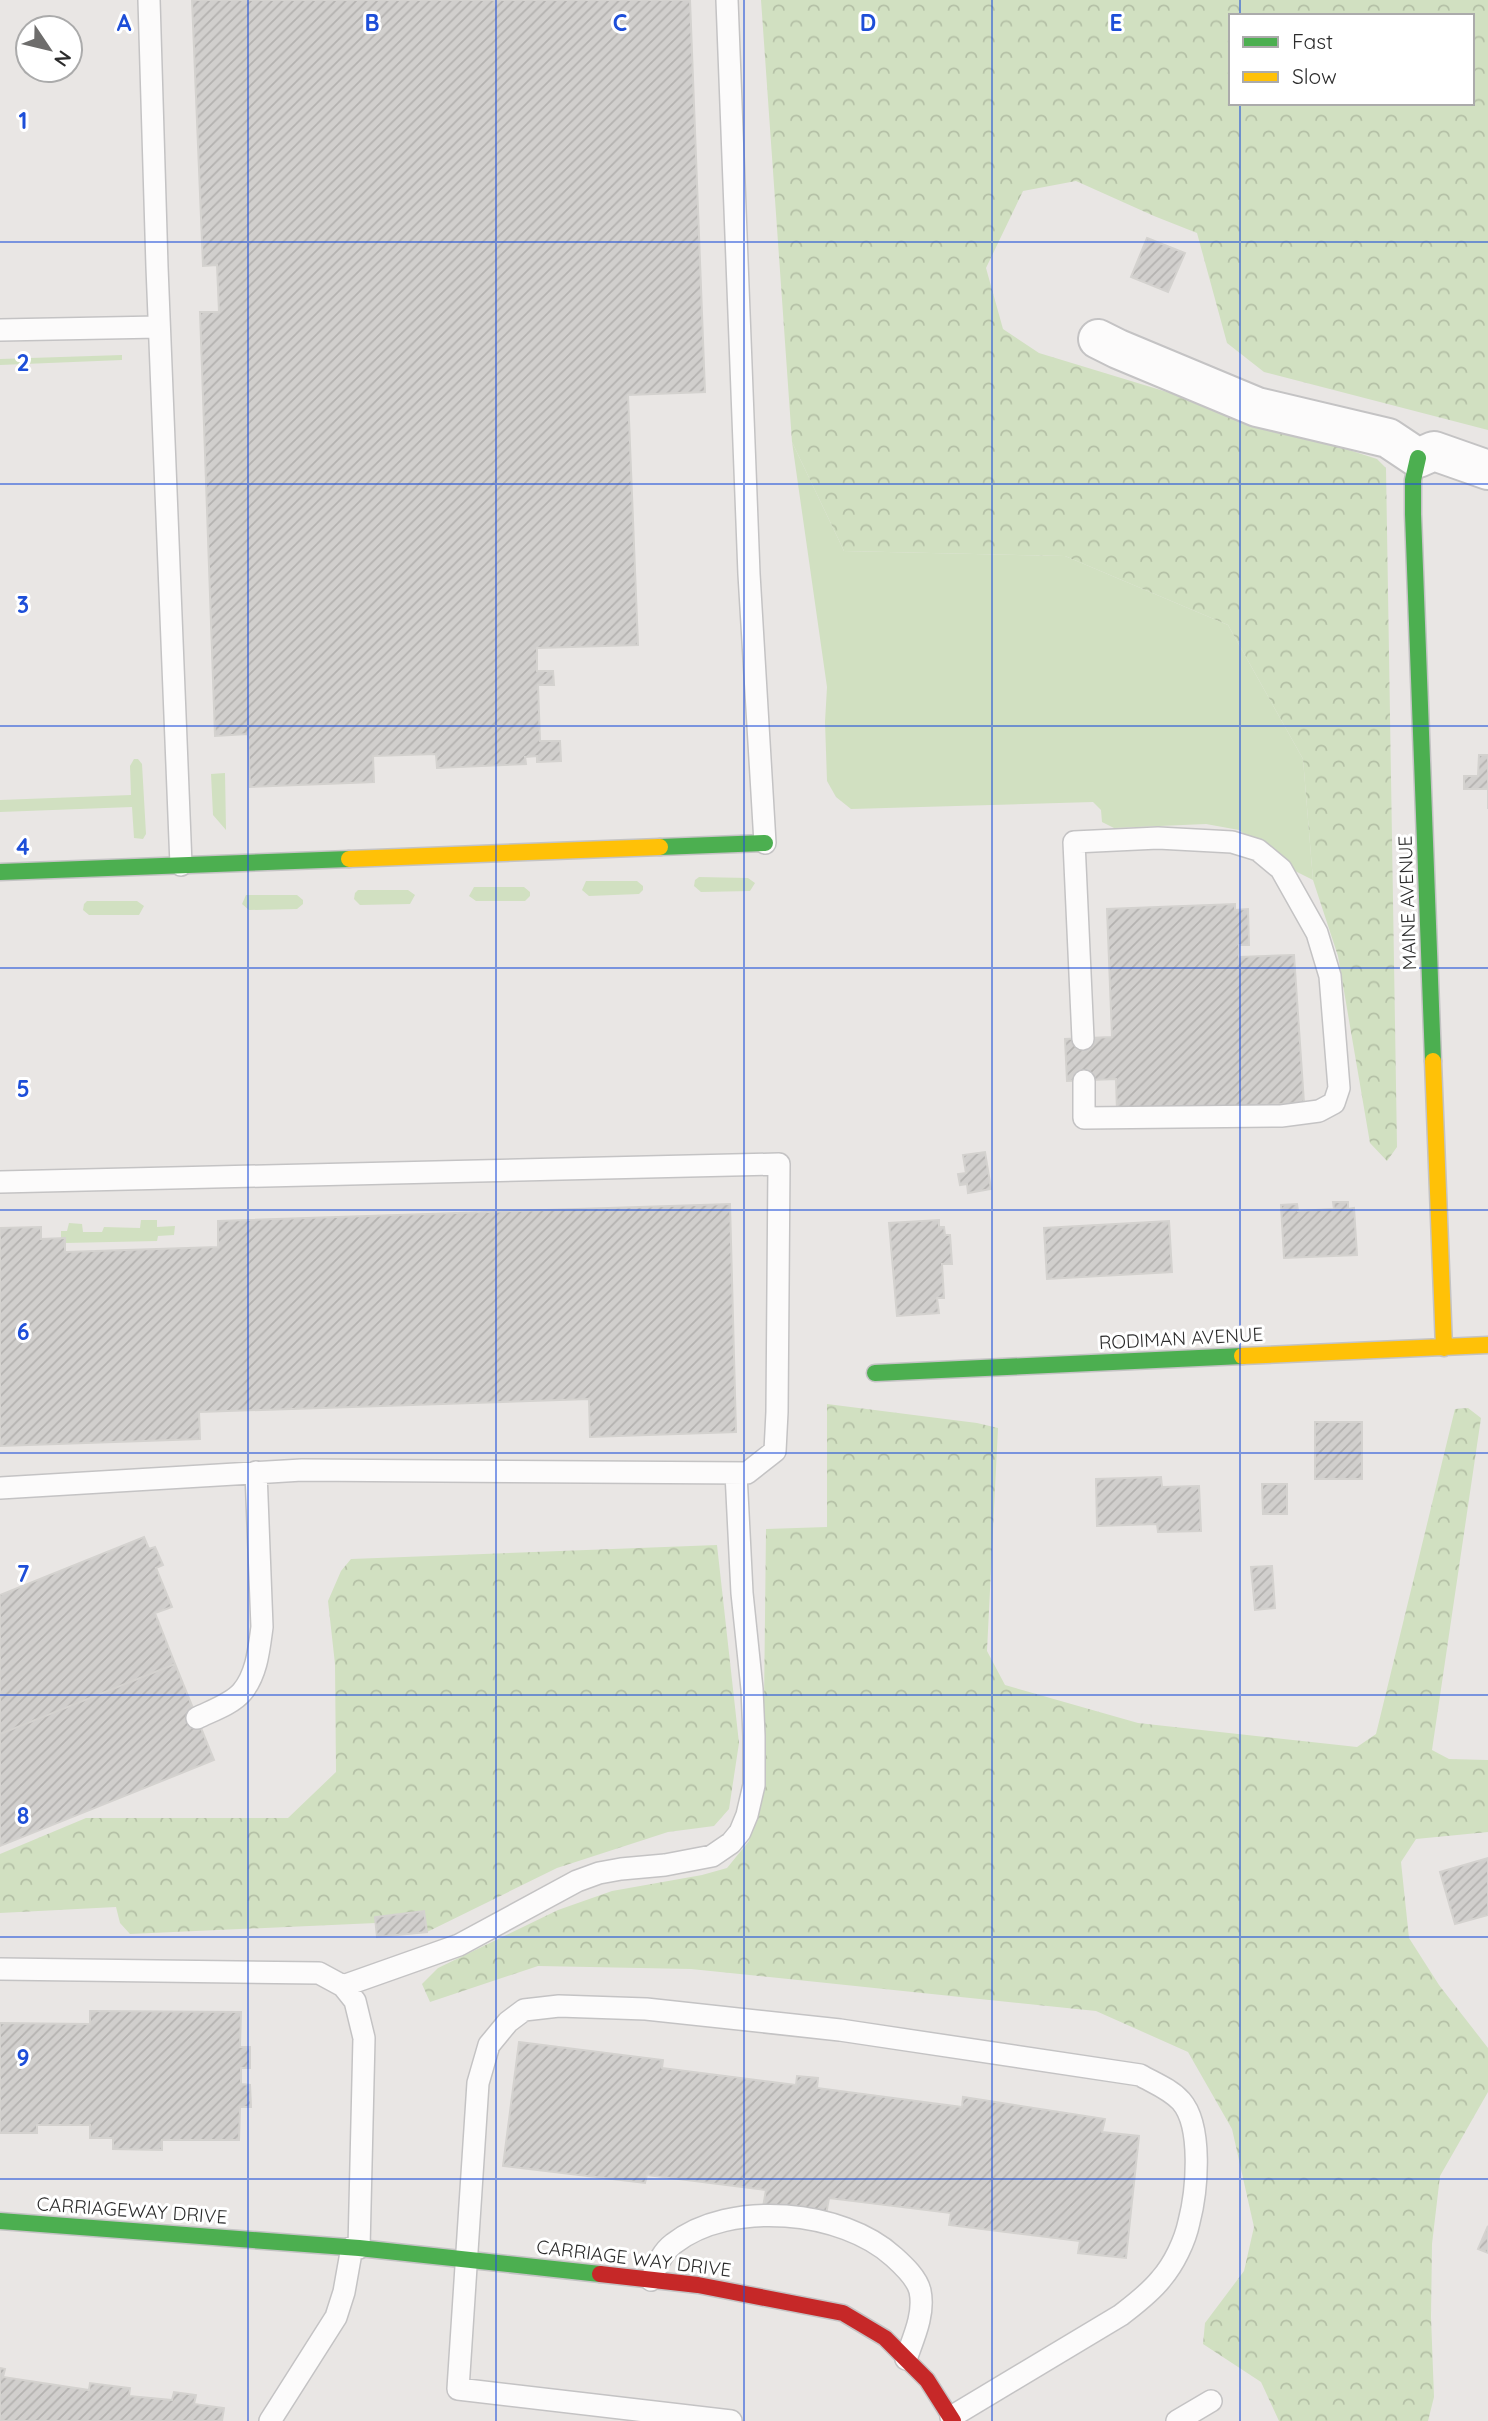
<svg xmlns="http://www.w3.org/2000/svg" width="1488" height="2421" font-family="Quicksand,sans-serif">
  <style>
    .grass { fill: #d1e0c1 }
    .forest { fill: url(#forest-crowns); fill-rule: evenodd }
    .building { fill: url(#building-hatch); stroke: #d4d2cf; stroke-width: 2 }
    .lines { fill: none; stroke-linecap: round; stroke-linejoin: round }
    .lane-casing { stroke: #c4c3c4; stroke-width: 24 }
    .street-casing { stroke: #c4c3c4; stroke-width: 42 }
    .fast-casing { stroke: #c4c3c4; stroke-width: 19 }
    .slow-casing { stroke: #c4c3c4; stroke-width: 19 }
    .jam-casing { stroke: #c4c3c4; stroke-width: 19 }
    .lane { stroke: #fcfbfb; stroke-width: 21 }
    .street { stroke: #fcfbfb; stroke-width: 38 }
    .fast { stroke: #4caf50; stroke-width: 16 }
    .slow { stroke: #ffc107; stroke-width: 16 }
    .jam { stroke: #c62828; stroke-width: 16 }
    .grid { fill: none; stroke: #1d4ed8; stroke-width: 2; stroke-opacity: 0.55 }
    .labels { text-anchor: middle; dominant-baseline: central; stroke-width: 6; stroke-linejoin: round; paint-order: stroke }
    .street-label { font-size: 19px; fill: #2c2c2c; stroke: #fff }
    .grid-label { font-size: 23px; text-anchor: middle; font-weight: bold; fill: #1d4ed8; stroke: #fff; stroke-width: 6; stroke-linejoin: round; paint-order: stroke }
  </style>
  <defs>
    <pattern id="forest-crowns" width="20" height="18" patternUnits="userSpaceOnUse" patternTransform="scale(1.75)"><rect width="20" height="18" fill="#d1e0c1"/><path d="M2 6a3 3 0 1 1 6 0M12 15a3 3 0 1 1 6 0" fill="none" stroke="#b4c0a6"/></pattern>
    <pattern id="building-hatch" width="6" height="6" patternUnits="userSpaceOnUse" patternTransform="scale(1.75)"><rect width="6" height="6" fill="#d1cfcd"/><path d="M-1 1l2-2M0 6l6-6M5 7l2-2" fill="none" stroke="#b4b2b0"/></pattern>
  </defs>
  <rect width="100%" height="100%" fill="#e9e6e4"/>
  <path class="grass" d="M 122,355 L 122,360 L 0,365 L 0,359 Z
    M 792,442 L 844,551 L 1065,556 L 1228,625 L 1303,759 L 1313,880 L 1289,868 L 1239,830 L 1206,824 L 1114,828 L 1102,822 L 1101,810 L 1093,802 L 851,809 L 836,797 L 827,781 L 825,722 L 827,687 Z
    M 134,759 L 138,759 L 142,764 L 146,834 L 143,839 L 134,838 L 132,807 L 0,812 L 0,800 L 131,795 L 130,766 Z
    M 225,773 L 226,830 L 213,815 L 211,774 Z
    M 699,877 L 748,878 L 755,883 L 750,891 L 701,892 L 694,886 L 695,880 Z
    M 586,881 L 637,881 L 643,886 L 643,890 L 639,894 L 589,896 L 582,890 Z
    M 474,887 L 524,887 L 530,892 L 530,896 L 525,901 L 476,901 L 469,896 Z
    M 358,890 L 408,890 L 415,895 L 410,904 L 360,905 L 354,899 L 355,893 Z
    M 246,895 L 297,895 L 303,900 L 303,904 L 297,909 L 249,910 L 242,904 Z
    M 87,901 L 137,901 L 144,906 L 139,915 L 89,915 L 83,910 L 84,904 Z
    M 141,1220 L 157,1220 L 157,1227 L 175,1226 L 174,1235 L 158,1236 L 157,1241 L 65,1243 L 65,1239 L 61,1239 L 61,1231 L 67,1231 L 69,1223 L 82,1224 L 83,1232 L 102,1232 L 104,1227 L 140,1228 Z"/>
  <path class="forest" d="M 761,0 L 1488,0 L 1488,430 L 1264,372 L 1227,343 L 1197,233 L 1154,216 L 1076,181 L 1023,191 L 986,268 L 1003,329 L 1039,353 L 1200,402 L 1377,459 L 1386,468 L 1397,1147 L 1387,1161 L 1370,1143 L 1338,956 L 1313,880 L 1303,759 L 1228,625 L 1065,556 L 844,551 L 792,442 ZM 1231,16 L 1472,16 L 1472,103 L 1231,103 Z
    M 827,1404 L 977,1423 L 998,1428 L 987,1651 L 1005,1685 L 1138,1723 L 1357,1747 L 1376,1734 L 1455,1409 L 1468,1408 L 1481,1418 L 1432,1750 L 1449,1759 L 1488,1760 L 1488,1832 L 1416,1839 L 1401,1862 L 1409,1938 L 1439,1985 L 1488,2048 L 1488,2092 L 1440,2176 L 1432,2244 L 1431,2317 L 1434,2397 L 1428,2421 L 1279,2421 L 1261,2382 L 1203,2344 L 1205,2323 L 1244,2271 L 1254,2227 L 1232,2129 L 1188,2052 L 1096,2011 L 691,1969 L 538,1966 L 430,2002 L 422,1984 L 438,1968 L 558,1910 L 612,1891 L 702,1875 L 727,1868 L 749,1841 L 763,1791 L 766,1529 L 827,1527 Z
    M 717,1545 L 739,1743 L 729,1809 L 714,1826 L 668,1832 L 557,1868 L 427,1932 L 424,1911 L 376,1917 L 376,1923 L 130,1934 L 120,1923 L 116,1907 L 0,1913 L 0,1854 L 86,1818 L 288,1818 L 336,1772 L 335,1664 L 328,1601 L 341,1571 L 351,1559 Z"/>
  <path class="building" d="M 192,0 L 690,0 L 705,392 L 628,395 L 638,645 L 537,648 L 537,671 L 553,671 L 554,685 L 538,685 L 540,741 L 560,741 L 561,761 L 537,762 L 537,756 L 525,757 L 526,764 L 437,768 L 436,754 L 373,756 L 374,782 L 250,787 L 248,734 L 215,736 L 200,312 L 219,312 L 217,265 L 203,266 Z
    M 1147,238 L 1185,253 L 1168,292 L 1131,277 Z
    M 1479,755 L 1488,755 L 1488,809 L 1488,789 L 1464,789 L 1464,776 L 1478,776 Z
    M 1235,904 L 1235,910 L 1248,909 L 1249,945 L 1239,945 L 1239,957 L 1294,955 L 1304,1103 L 1117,1112 L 1116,1079 L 1067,1081 L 1065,1039 L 1112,1037 L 1107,909 Z
    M 985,1152 L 991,1189 L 968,1193 L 967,1184 L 960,1185 L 958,1174 L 966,1173 L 963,1155 Z
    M 1333,1202 L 1348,1202 L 1348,1209 L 1354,1208 L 1357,1255 L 1284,1258 L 1281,1205 L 1297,1204 L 1298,1211 L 1334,1209 Z
    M 730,1204 L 736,1432 L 590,1437 L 589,1399 L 199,1412 L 200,1439 L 0,1446 L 0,1228 L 41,1227 L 41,1239 L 65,1238 L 65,1252 L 218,1247 L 218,1221 Z
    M 939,1220 L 939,1227 L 944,1227 L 945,1235 L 950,1235 L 952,1264 L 942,1264 L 944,1298 L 937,1298 L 939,1313 L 897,1316 L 889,1223 Z
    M 1169,1221 L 1172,1272 L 1047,1279 L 1044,1228 Z
    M 1315,1422 L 1362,1422 L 1362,1479 L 1315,1479 Z
    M 1161,1477 L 1162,1487 L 1199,1486 L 1201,1531 L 1158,1532 L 1157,1524 L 1097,1526 L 1096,1479 Z
    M 1262,1484 L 1287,1484 L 1287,1514 L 1263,1514 Z
    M 144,1537 L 149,1549 L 155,1547 L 163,1565 L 156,1568 L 172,1607 L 155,1613 L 175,1664 L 0,1734 L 0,1595 Z
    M 1272,1566 L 1275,1608 L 1255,1610 L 1251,1567 Z
    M 175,1664 L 214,1760 L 0,1846 L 0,1734 Z
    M 1488,1858 L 1488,1915 L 1455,1924 L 1440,1872 Z
    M 424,1911 L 427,1932 L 377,1937 L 375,1917 Z
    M 90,2011 L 241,2012 L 240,2047 L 250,2047 L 250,2068 L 241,2068 L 241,2084 L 250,2085 L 251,2107 L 240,2107 L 239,2140 L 162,2140 L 162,2150 L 113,2149 L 113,2138 L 90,2138 L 90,2125 L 37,2125 L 37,2133 L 0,2133 L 0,2023 L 90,2024 Z
    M 519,2042 L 663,2060 L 662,2068 L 796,2085 L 797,2076 L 818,2078 L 817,2088 L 962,2107 L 963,2097 L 1105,2119 L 1102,2132 L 1139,2136 L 1126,2258 L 1078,2253 L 1080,2241 L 949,2225 L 951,2213 L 829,2198 L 826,2215 L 763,2207 L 766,2190 L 647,2175 L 645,2183 L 503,2166 Z
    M 1488,2226 L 1488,2253 L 1478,2249 Z
    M 0,2368 L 5,2369 L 3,2377 L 89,2390 L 90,2383 L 130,2388 L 129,2396 L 172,2400 L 174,2392 L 196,2395 L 194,2404 L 224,2408 L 222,2421 L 0,2421 Z"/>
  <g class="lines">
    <defs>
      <path id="lane" d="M 149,0 L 157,267 L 181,865
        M 727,0 L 749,574 L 765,843
        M 0,330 L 159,327
        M 1083,1039 L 1074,842 L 1158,838 L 1232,842 L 1258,850 L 1281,869 L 1317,933 L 1330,976 L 1339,1088 L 1334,1103 L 1319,1111 L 1281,1116 L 1084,1118 L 1084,1081
        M 0,1182 L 779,1164 L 777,1412 L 775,1451 L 747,1473 L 302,1470 L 0,1488
        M 197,1718 C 211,1711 232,1704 242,1692 C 257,1674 259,1649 262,1627 L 256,1472
        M 0,1969 L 319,1973 L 343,1986 L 355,2001 L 364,2038 L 359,2248
        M 343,1986 L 459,1945 L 577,1881 L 599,1873 L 621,1869 L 665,1865 L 712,1856 L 731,1843 L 740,1832 L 747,1815 L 754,1785 L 754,1736 L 752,1689 L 742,1593 L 736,1473
        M 651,2280 C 657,2266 661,2253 673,2244 C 730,2199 843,2210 894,2257 C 904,2266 917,2278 920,2291 C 925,2314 913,2339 906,2359
        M 270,2421 L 336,2317 L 344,2292 L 352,2247
        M 731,2421 L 458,2389 L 478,2083 L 489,2045 L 508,2022 L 524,2010 L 559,2006 L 646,2009 L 840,2030 L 1140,2075 C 1154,2083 1170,2089 1181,2101 C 1203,2126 1197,2191 1189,2222 C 1185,2241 1174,2264 1161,2279 C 1150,2293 1135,2304 1121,2315 L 951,2417
        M 1177,2421 L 1211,2401"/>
      <path id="street" d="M 1098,339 L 1118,349 L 1257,407 L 1388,438 L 1418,458 L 1434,451 L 1488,470"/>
      <path id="fast" d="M 1418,458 L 1413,480 L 1413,514 L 1433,1061
        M 660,847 L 765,843
        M 0,872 L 349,859
        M 875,1373 L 1242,1356
        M 0,2221 L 359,2248 L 600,2274"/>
      <path id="slow" d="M 349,859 L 660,847
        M 1433,1061 L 1444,1348
        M 1242,1356 L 1488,1345"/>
      <path id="jam" d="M 600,2274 L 698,2285 L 843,2313 L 885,2338 L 927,2380 L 953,2421"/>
    </defs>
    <use href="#lane" class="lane-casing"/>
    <use href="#street" class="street-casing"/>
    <use href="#fast" class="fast-casing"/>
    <use href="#slow" class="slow-casing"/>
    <use href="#jam" class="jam-casing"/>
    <use href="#lane" class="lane"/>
    <use href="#street" class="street"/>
    <use href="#fast" class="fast"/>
    <use href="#slow" class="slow"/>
    <use href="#jam" class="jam"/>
  </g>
  <path class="grid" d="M 248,0 L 248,2421M 496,0 L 496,2421M 744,0 L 744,2421M 992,0 L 992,2421M 1240,0 L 1240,16M 1240,103 L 1240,2421M 0,242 L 1488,242M 0,484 L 1488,484M 0,726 L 1488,726M 0,968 L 1488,968M 0,1210 L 1488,1210M 0,1453 L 1488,1453M 0,1695 L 1488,1695M 0,1937 L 1488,1937M 0,2179 L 1488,2179"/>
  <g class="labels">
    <g class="street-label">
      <text transform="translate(1407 903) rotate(-92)">MAINE AVENUE</text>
      <text transform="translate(1181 1338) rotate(-3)">RODIMAN AVENUE</text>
      <text transform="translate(132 2210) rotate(4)">CARRIAGEWAY DRIVE</text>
      <text transform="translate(634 2258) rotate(7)">CARRIAGE WAY DRIVE</text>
    </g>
  </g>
  <g class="grid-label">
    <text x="124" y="31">A</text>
    <text x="372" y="31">B</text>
    <text x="620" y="31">C</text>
    <text x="868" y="31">D</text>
    <text x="1116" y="31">E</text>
    <text x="23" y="129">1</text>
    <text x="23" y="371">2</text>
    <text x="23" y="613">3</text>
    <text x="23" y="855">4</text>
    <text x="23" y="1097">5</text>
    <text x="23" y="1340">6</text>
    <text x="23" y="1582">7</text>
    <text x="23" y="1824">8</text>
    <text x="23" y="2066">9</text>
  </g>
  <rect x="1229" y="14" width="245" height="91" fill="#ffffff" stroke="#ababab" stroke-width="2"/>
  <rect x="1243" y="37" width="35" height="10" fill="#4caf50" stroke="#ababab" stroke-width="2"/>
  <text x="1292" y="49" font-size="21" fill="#2c2c2c">Fast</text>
  <rect x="1243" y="72" width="35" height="10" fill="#ffc107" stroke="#ababab" stroke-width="2"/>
  <text x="1292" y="84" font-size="21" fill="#2c2c2c">Slow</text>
  <g transform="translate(49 49) rotate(125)"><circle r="33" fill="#ffffff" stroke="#ababab" stroke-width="2"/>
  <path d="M0-5L12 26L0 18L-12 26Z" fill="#6e6d6c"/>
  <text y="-10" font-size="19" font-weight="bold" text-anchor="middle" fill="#2c2c2c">N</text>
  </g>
</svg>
